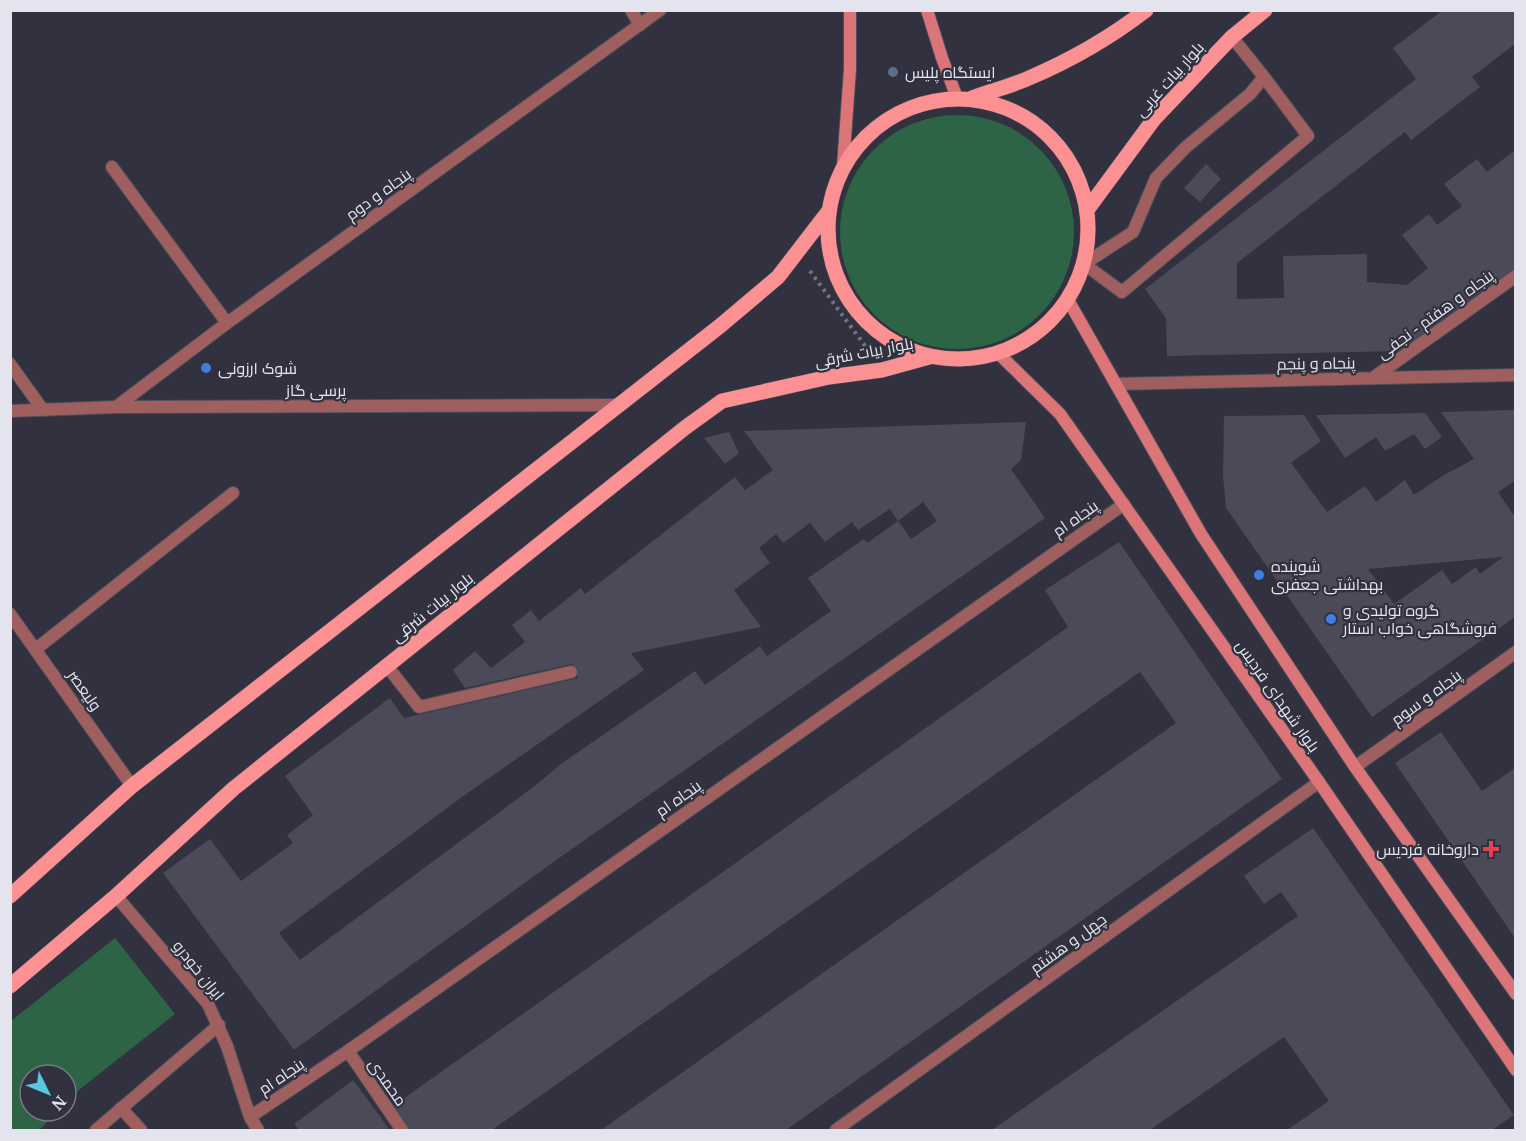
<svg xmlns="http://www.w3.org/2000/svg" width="1526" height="1141" font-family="'Noto Serif',Cairo,serif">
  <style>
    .green { fill: #2d6445 }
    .building { fill: #4a4a59; fill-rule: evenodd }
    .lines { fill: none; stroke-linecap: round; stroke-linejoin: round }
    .service-casing { stroke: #4e4e5b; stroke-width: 14 }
    .minor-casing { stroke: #4e4e5b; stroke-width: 14 }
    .tertiary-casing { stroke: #4e4e5b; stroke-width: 14 }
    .secondary-casing { stroke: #4e4e5b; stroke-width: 14 }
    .primary-casing { stroke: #4e4e5b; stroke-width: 16 }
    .path { stroke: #747481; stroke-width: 4; stroke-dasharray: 3 4.5; stroke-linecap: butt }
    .service { stroke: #9f5f5f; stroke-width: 12 }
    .minor { stroke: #9f5f5f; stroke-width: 12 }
    .tertiary { stroke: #9f5f5f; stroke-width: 12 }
    .secondary { stroke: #db7577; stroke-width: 12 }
    .primary { stroke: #fb9192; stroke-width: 15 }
    .service-dot { fill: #5c6f8a; stroke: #31313f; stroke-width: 2 }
    .shop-dot { fill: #3f7fe0; stroke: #31313f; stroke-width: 2 }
    .health-dot { fill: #e0444e; stroke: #31313f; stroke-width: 2 }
    .labels { text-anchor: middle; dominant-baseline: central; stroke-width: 4.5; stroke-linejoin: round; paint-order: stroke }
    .poi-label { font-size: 16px; fill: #e4e4ee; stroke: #31313f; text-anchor: start }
    .street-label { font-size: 16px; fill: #e4e4ee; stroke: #31313f }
  </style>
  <rect width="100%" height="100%" fill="#31313f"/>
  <path class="green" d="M840 232a117 117 0 1 1 234 0a117 117 0 1 1-234 0Z
    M 115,938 L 175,1014 L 79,1090 L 66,1103 L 66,1075 L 30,1075 L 30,1111 L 58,1111 L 39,1130 L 11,1130 L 11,1021 Z"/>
  <path class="building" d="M 1443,10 L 1515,10 L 1515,44 L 1472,77 L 1480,87 L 1411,140 L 1405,132 L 1237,263 L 1237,299 L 1284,298 L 1283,256 L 1367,254 L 1367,282 L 1407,285 L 1428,268 L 1402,235 L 1429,214 L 1437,225 L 1462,206 L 1444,184 L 1477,159 L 1487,172 L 1515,150 L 1515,270 L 1486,288 L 1401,351 L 1167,356 L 1166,318 L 1145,289 L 1416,79 L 1393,48 Z
    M 1206,164 L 1221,179 L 1200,202 L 1184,188 Z
    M 1515,410 L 1515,481 L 1498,492 L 1515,517 L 1515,617 L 1372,717 L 1226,508 L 1223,475 L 1224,416 L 1304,415 L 1321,441 L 1291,463 L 1327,512 L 1365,486 L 1376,502 L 1405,480 L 1414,495 L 1444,475 L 1474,459 L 1441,412 ZM 1503,557 L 1480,574 L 1476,567 L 1452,584 L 1442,570 L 1394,604 L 1368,569 Z
    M 1425,413 L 1442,437 L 1425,449 L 1414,434 L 1385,451 L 1376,437 L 1345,458 L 1316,415 Z
    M 1026,422 L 1021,460 L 1011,469 L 1045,518 L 552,863 L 294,1050 L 163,873 L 210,839 L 241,881 L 293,843 L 287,835 L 313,815 L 285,776 L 390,698 L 404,718 L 578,678 L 572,664 L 465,688 L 453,670 L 475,651 L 491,668 L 525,642 L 512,625 L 531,610 L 539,621 L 581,588 L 585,594 L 735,477 L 745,490 L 773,470 L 744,431 ZM 923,502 L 937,521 L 911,539 L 898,521 L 867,543 L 864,539 L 808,578 L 831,611 L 767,656 L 760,646 L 705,685 L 695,671 L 561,764 L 536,785 L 300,960 L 279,933 L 462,797 L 644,670 L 631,653 L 761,627 L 734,590 L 770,563 L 759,548 L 776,534 L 783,543 L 810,523 L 825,542 L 852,522 L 858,530 L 890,509 L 898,521 Z
    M 729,432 L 739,453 L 725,464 L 704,438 Z
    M 1119,542 L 1282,779 L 786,1130 L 601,1130 L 1176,723 L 1140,672 L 492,1130 L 410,1130 L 393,1106 L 1068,627 L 1045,590 Z
    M 1441,732 L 1482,791 L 1515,768 L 1515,938 L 1395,763 Z
    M 1313,828 L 1514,1115 L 1492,1130 L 1287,1130 L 1329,1101 L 1284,1037 L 1150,1130 L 992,1130 L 1298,916 L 1281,892 L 1264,904 L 1244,876 Z
    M 353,1080 L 390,1130 L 299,1130 L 294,1124 Z"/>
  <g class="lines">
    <defs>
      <path id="service" d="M 1232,37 L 1264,77 L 1250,94 L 1186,147 L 1156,178 L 1133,232 L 1084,264 L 1122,292 L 1308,136 L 1264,77"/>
      <path id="minor" d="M 631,10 L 640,25
        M 112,167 L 227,323
        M 10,364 L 43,410
        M 1373,378 L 1516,276
        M 1116,384 L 1516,375
        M 116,407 L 227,323 L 660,10
        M 36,649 L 233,493
        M 387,666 L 419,707 L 571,672
        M 1355,767 L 1516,652
        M 116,896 L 208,1004 L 227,1046 L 250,1117 L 258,1130
        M 348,1051 L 402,1130
        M 121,1108 L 141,1130
        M 250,1117 L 348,1051 L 1124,504
        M 96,1130 L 219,1025
        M 836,1130 L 1319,782"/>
      <path id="tertiary" d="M 10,411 L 116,407 L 621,405
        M 10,614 L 132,786"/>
      <path id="secondary" d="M 927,10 L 942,58 L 957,98
        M 843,166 L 850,69 L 850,10
        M 1068,300 L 1201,534 L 1355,767 L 1516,994
        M 998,353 L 1060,414 L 1319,782 L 1516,1070"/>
      <path id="primary" d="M 972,98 C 991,91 1011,86 1029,78 C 1069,61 1111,37 1146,10
        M828 229a130 130 0 1 1 260 0a130 130 0 1 1-260 0Z
        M 1087,210 L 1154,119 L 1232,37 L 1265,10
        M 10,896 L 132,786 L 720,326 L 778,277 L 828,212
        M 10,986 L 116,896 L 233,789 L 686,427 L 722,401 L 829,377 L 882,370 L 929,357"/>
    </defs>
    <use href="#service" class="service-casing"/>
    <use href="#minor" class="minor-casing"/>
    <use href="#tertiary" class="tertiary-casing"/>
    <use href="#secondary" class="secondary-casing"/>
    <use href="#primary" class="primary-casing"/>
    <path class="path" d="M 810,271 L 868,350"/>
    <use href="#service" class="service"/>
    <use href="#minor" class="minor"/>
    <use href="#tertiary" class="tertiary"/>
    <use href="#secondary" class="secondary"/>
    <use href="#primary" class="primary"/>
  </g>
  <circle class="service-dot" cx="893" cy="72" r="6"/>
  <g class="shop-dot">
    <circle cx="206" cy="368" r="6"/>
    <circle cx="1259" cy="575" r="6"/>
    <circle cx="1331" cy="619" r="6"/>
  </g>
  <path class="health-dot" d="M1488 840h6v6h6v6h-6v6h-6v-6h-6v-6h6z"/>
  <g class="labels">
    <g class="poi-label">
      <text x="905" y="72">ایستگاه پلیس</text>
      <text x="218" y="368">شوک ارزونی</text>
      <text x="1271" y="566">شوینده<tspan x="1271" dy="18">بهداشتی جعفری</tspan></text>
      <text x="1343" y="610">گروه تولیدی و<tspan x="1343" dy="18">فروشگاهی خواب استار</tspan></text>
      <text x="1479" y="849" text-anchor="end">داروخانه فردیس</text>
    </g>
    <g class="street-label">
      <text transform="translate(1169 79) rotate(-48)">بلوار بیات غربی</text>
      <text transform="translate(378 194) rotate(-36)">پنجاه و دوم</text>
      <text transform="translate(1435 314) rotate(-36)">پنجاه و هفتم - نجفی</text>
      <text transform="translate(864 352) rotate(-11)">بلوار بیات شرقی</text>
      <text transform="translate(1316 363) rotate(-1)">پنجاه و پنجم</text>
      <text x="316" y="390">پرسی گاز</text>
      <text transform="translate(1075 518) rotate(-35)">پنجاه ام</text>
      <text transform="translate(432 607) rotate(-39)">بلوار بیات شرقی</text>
      <text transform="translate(85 690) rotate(55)">ولیعصر</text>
      <text transform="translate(1278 696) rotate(55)">بلوار شهدای فردیس</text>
      <text transform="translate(1426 697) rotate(-36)">پنجاه و سوم</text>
      <text transform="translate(678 798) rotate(-35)">پنجاه ام</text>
      <text transform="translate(1068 943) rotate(-36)">چهل و هشتم</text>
      <text transform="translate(199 970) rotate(51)">ایران خودرو</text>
      <text transform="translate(281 1076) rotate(-34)">پنجاه ام</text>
      <text transform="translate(388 1082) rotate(55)">محمدی</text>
    </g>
  </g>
  <rect width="1526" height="1141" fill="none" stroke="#e4e4ee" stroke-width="24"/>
  <g transform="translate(48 1093) rotate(133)"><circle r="28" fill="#31313f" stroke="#797985" stroke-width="1.5"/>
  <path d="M0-4.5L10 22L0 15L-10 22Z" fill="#59c8e4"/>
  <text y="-9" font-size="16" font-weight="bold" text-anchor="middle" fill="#e4e4ee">N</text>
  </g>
</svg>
